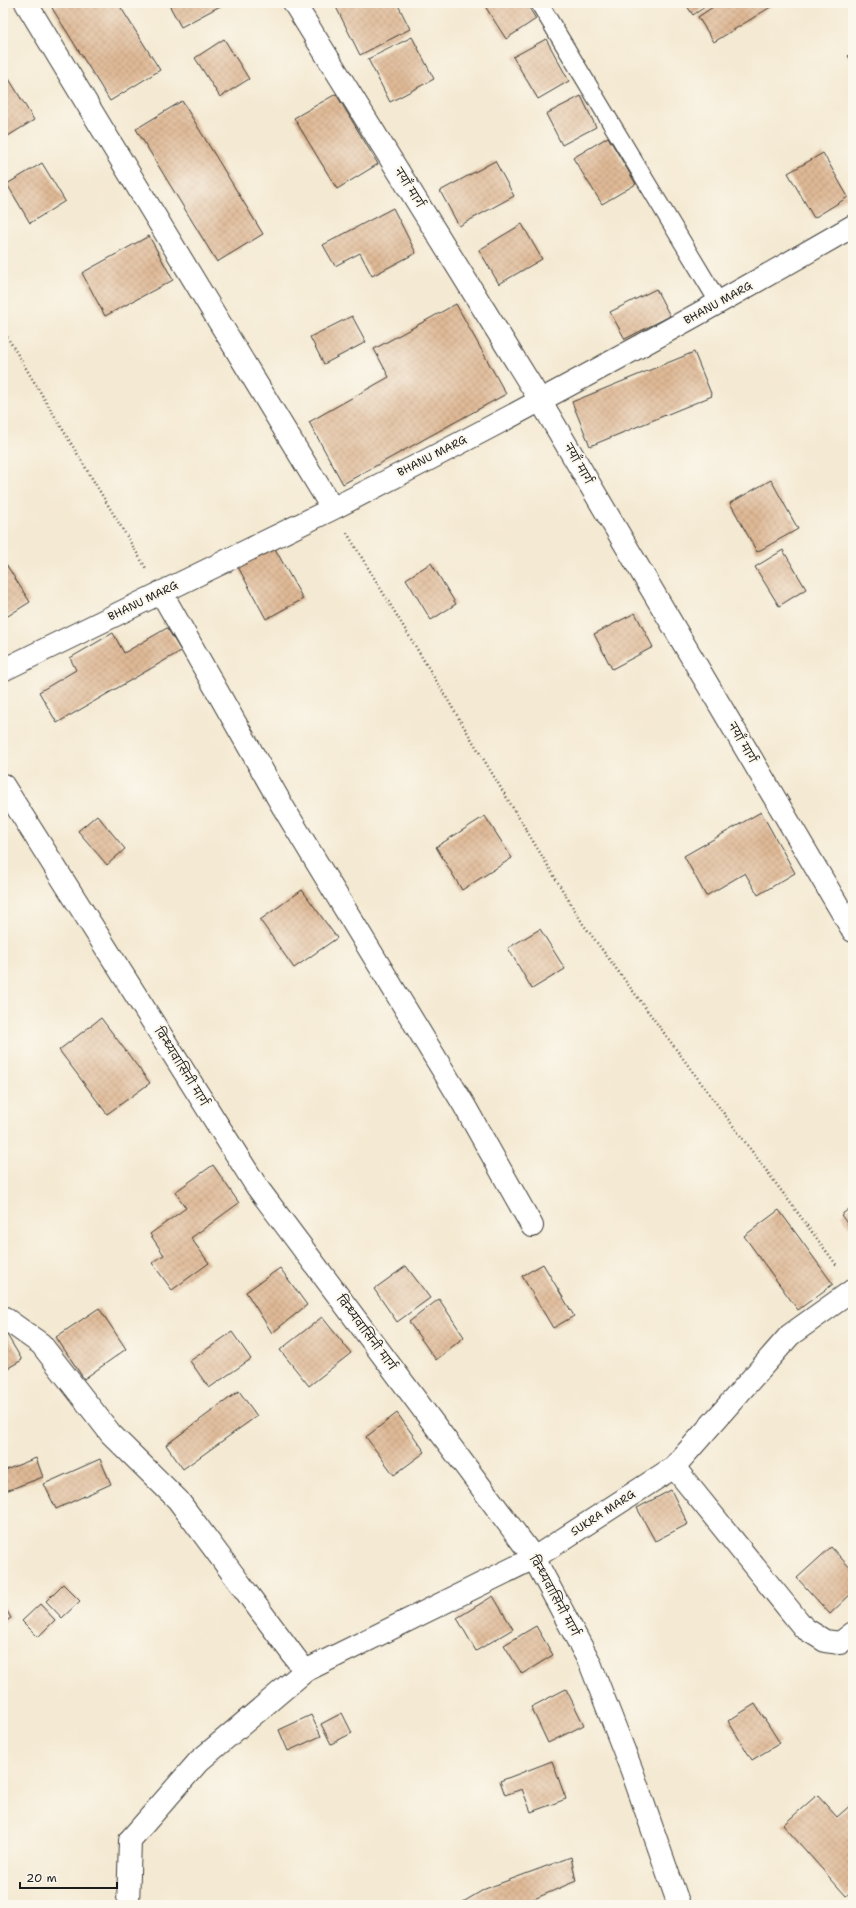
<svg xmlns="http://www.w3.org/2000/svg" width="856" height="1908" font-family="'Shantell Sans','Playpen Sans Deva',sans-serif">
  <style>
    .building { fill: url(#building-cross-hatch) }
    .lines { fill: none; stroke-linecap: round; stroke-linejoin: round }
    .service-casing { stroke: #3c3b37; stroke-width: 19 }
    .minor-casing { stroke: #3c3b37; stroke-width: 24 }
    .path { stroke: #3c3b37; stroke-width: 2.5; stroke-dasharray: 1 3; stroke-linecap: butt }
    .service { stroke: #fff; stroke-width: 17 }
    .minor { stroke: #fff; stroke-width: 22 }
    .labels { text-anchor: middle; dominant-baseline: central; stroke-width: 4; stroke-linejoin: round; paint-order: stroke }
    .street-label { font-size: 11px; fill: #1c1c1c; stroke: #fbf7ec }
  </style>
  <defs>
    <pattern id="building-cross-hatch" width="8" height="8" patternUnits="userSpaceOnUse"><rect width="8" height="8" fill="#dfb996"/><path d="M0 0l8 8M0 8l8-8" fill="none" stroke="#bf9e81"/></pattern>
  </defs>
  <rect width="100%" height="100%" fill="#fbf7ec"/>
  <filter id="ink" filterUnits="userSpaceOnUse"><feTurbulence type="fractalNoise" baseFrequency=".025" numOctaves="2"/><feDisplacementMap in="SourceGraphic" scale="8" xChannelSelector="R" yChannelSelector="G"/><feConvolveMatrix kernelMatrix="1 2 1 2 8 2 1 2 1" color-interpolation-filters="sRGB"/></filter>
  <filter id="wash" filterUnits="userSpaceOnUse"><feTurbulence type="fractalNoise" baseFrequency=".012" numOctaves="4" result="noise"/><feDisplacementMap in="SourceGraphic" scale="16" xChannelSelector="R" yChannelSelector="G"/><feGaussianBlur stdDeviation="0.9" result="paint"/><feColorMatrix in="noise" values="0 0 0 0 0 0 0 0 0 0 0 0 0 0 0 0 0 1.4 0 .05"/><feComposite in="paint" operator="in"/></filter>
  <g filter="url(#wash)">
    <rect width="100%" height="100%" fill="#f4e9d2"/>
    <g id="blocks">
      <path class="building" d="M 60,3 L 118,3 L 160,70 L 110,101 L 52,8 Z
        M 168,3 L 221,3 L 222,5 L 181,27 Z
        M 345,3 L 397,3 L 410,29 L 360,55 L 336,7 Z
        M 483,3 L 526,3 L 536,19 L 506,39 Z
        M 685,3 L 711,3 L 693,15 Z
        M 719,3 L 777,3 L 714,42 L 698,17 Z
        M 412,37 L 434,79 L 390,102 L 368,59 Z
        M 224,39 L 249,79 L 220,97 L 195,58 Z
        M 546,39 L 569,81 L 538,99 L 513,57 Z
        M 853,52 L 853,63 L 848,56 Z
        M 3,69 L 34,120 L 3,139 Z
        M 336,94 L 378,164 L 337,189 L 294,118 Z
        M 581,96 L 596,127 L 562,145 L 546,114 Z
        M 182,101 L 263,234 L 217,262 L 136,129 Z
        M 608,137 L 636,184 L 602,204 L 573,158 Z
        M 823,153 L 848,197 L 814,218 L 788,173 Z
        M 495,161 L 514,196 L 459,226 L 440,191 Z
        M 42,163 L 65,201 L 30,223 L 7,184 Z
        M 393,208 L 416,253 L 372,276 L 360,253 L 335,266 L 323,245 Z
        M 522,224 L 542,259 L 499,284 L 479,250 Z
        M 149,236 L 173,280 L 105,316 L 82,273 Z
        M 656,289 L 670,316 L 625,339 L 610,312 Z
        M 456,304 L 506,394 L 343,484 L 309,422 L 389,377 L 374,349 Z
        M 352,316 L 366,342 L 324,364 L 310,337 Z
        M 694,352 L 712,396 L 590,446 L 572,402 Z
        M 771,480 L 798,529 L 757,552 L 730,503 Z
        M 274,547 L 303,599 L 266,619 L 238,567 Z
        M 783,550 L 806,589 L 779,606 L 755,567 Z
        M 4,561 L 30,602 L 3,619 L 3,562 Z
        M 431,563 L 456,604 L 431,620 L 406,579 Z
        M 635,613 L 653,647 L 612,669 L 594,634 Z
        M 167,628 L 181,651 L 57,723 L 39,692 L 76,670 L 70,658 L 113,633 L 124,653 Z
        M 761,812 L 795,873 L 758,895 L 745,873 L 706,896 L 684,856 Z
        M 97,815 L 125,849 L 107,865 L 78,831 Z
        M 485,816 L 512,858 L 462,890 L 436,847 Z
        M 302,890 L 337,938 L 294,968 L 260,920 Z
        M 540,929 L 565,969 L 532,989 L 508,948 Z
        M 101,1018 L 150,1083 L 107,1114 L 59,1050 Z
        M 213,1165 L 239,1203 L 191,1238 L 209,1263 L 172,1290 L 152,1263 L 164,1255 L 150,1234 L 186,1208 L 175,1192 Z
        M 853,1206 L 853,1231 L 841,1215 Z
        M 779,1210 L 833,1284 L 798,1310 L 744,1236 Z
        M 543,1264 L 574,1316 L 553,1328 L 522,1276 Z
        M 406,1266 L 430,1298 L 397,1322 L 374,1289 Z
        M 280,1268 L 307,1305 L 272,1333 L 246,1292 Z
        M 439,1299 L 464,1337 L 436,1360 L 409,1322 Z
        M 99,1308 L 126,1349 L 84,1379 L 56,1337 Z
        M 322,1317 L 351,1353 L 309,1386 L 280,1350 Z
        M 3,1328 L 22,1360 L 3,1371 Z
        M 232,1332 L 251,1359 L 209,1388 L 190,1361 Z
        M 239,1391 L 257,1416 L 183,1469 L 166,1445 Z
        M 397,1413 L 425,1452 L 394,1475 L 366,1437 Z
        M 36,1458 L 43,1477 L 3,1492 L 3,1471 Z
        M 100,1459 L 111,1484 L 56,1509 L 44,1484 Z
        M 671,1490 L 688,1524 L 655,1541 L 637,1508 Z
        M 831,1547 L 853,1571 L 853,1592 L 830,1614 L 797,1578 Z
        M 63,1584 L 80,1601 L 62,1618 L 46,1601 Z
        M 493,1596 L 513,1629 L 476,1651 L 457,1618 Z
        M 3,1604 L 11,1618 L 3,1623 Z
        M 40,1604 L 55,1620 L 38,1637 L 22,1621 Z
        M 536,1626 L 553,1655 L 522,1674 L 504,1645 Z
        M 566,1689 L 584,1725 L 548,1743 L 531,1707 Z
        M 755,1704 L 780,1743 L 752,1760 L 728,1721 Z
        M 342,1713 L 352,1733 L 331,1744 L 321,1724 Z
        M 311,1715 L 321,1736 L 288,1751 L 279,1730 Z
        M 552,1761 L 566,1799 L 531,1812 L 522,1789 L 505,1795 L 500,1781 Z
        M 817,1795 L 837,1817 L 853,1803 L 853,1890 L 846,1896 L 783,1825 Z
        M 571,1857 L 576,1881 L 520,1905 L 458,1905 L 485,1889 Z"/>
    </g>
  </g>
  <g filter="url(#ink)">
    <use href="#blocks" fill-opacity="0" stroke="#3c3b37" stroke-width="1"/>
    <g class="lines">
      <defs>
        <path id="service" d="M 539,3 L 719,303"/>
        <path id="minor" d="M 26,3 L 332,508
          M 294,3 L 540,400 L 853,931
          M 161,592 L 283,807 L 464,1105 L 532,1226
          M 3,670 C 113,616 223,563 332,509 C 508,420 682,325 853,226
          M 3,785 L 257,1187 L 534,1558 L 590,1663 L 632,1771 L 679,1905
          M 3,1317 L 41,1344 L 111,1434 L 178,1500 L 305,1671
          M 674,1467 L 804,1628 L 825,1641 L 840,1643 L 853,1633
          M 128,1905 L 130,1840 L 199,1761 L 305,1671 L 534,1558 L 674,1467 L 790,1335 L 853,1290"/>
      </defs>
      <use href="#service" class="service-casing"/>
      <use href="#minor" class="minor-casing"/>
      <path class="path" d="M 3,330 L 147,570
        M 347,533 L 583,924 L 838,1267"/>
      <use href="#service" class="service"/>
      <use href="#minor" class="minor"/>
    </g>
  </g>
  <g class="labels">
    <g class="street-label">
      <text transform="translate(409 188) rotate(58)">नयाँ मार्ग</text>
      <text transform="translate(718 303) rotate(-29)">BHANU MARG</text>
      <text transform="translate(432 456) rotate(-27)">BHANU MARG</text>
      <text transform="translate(578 464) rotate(60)">नयाँ मार्ग</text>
      <text transform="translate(143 601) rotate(-26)">BHANU MARG</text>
      <text transform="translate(742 743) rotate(60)">नयाँ मार्ग</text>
      <text transform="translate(181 1067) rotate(58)">विन्ध्यवासिनी मार्ग</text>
      <text transform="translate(366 1333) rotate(53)">विन्ध्यवासिनी मार्ग</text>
      <text transform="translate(603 1513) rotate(-33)">SUKRA MARG</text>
      <text transform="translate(554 1596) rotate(61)">विन्ध्यवासिनी मार्ग</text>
    </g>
  </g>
  <rect width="856" height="1908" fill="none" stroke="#fbf7ec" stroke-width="16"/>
  <path d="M20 1882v6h97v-6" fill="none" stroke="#1c1c1c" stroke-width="2"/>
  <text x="26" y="1882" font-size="12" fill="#1c1c1c" stroke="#fbf7ec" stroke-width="3" paint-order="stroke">20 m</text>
</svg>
